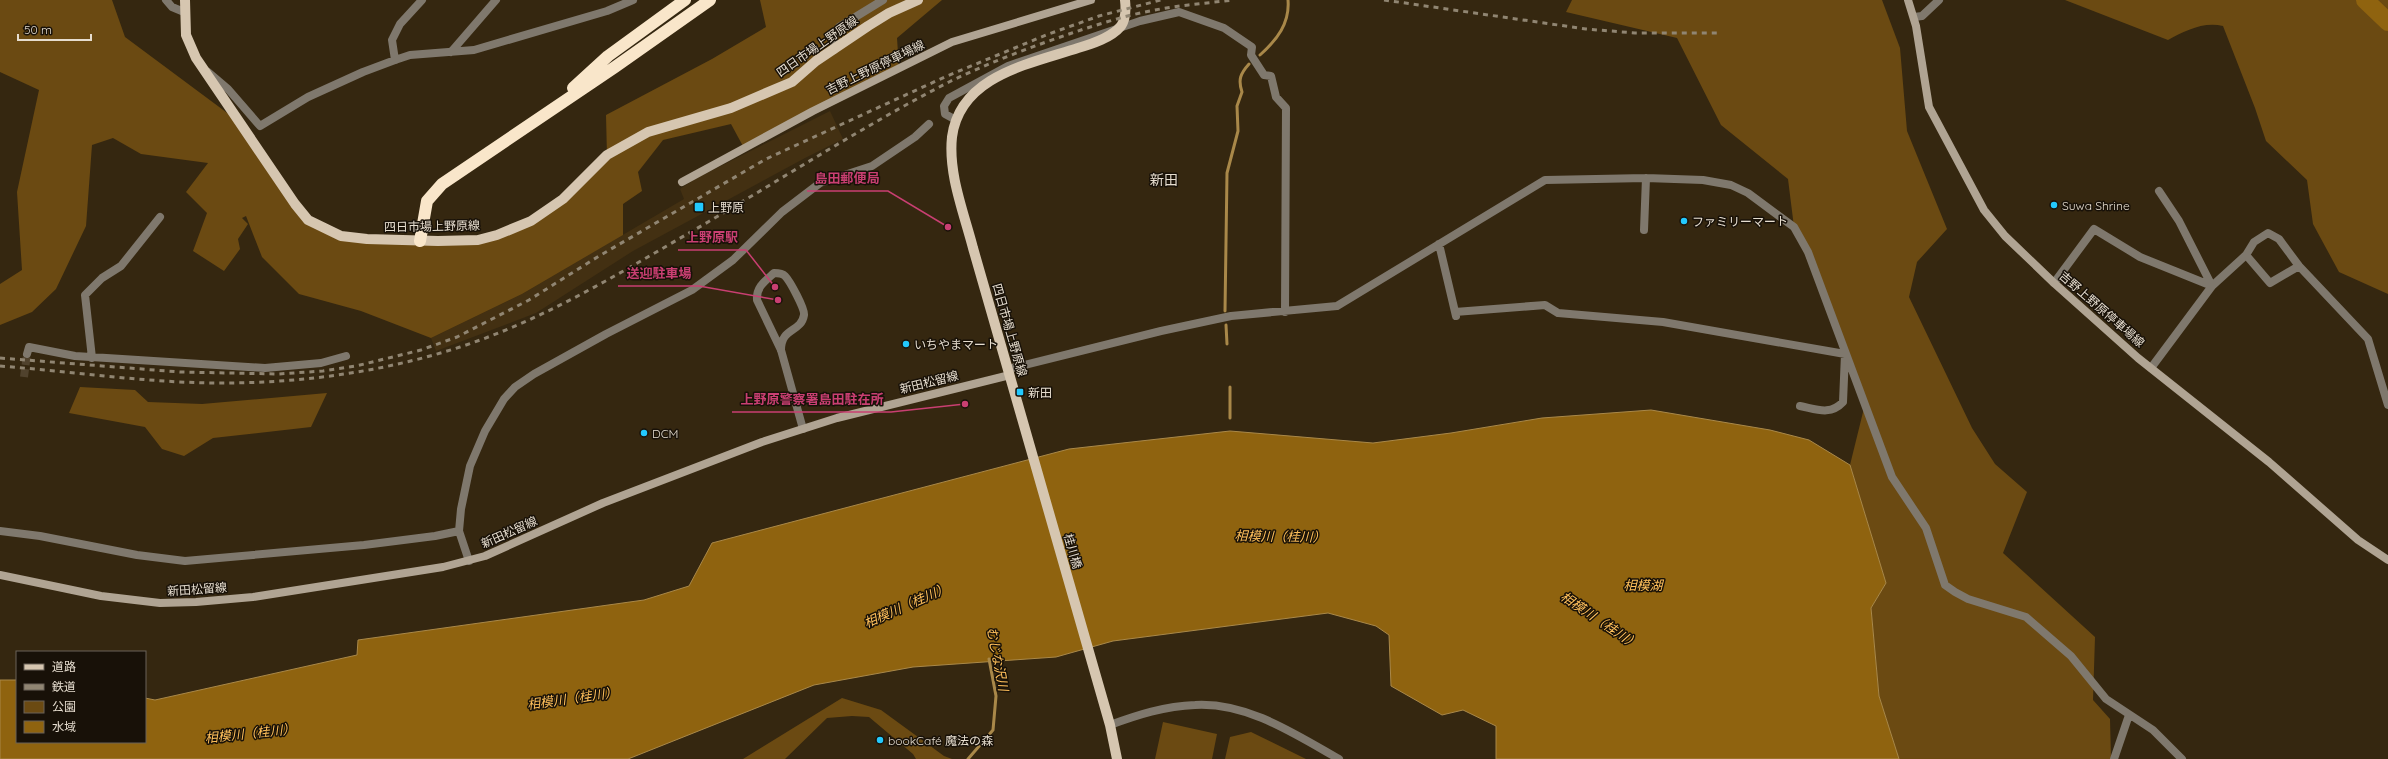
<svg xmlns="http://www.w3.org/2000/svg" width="2388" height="759" font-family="Quicksand,'Noto Sans JP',sans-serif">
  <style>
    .built { fill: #433012 }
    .green { fill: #6b4a12 }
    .water { fill: #8f630f; stroke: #a98849 }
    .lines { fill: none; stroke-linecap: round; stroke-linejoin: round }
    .stream { stroke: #a98849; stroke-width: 3 }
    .river { stroke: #8f630f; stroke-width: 18 }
    .minor-tunnel { stroke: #50422d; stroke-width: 8; stroke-dasharray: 8 4; stroke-linecap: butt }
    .minor { stroke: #7f786d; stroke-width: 8 }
    .tertiary { stroke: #7f786d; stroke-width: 8 }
    .secondary { stroke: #b0a493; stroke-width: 8 }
    .primary { stroke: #d6c6b0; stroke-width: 10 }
    .motorway { stroke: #f9e6ca; stroke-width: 12 }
    .rail { stroke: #908572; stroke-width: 3; stroke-dasharray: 5 5; stroke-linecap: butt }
    .poi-dot { fill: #23c9fe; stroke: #181108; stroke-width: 1.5 }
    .labels { text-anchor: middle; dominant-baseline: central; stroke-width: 3; stroke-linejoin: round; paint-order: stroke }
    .street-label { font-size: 12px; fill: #e6ddcf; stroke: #181108 }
    .poi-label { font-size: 12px; fill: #e6ddcf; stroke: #181108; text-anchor: start }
    .water-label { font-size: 13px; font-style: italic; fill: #ffc05b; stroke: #181108 }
    .quarter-label { font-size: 14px; fill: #e6ddcf; stroke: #181108 }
    .leader { fill: none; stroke: #c93f72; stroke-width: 1.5 }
    .callout-dot { fill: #c93f72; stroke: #181108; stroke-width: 1.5 }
    .callout-label { font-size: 13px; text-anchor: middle; font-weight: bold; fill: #c93f72; stroke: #181108; stroke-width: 3; stroke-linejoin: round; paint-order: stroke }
  </style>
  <rect width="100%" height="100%" fill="#352710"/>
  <path class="built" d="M 830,111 L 843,139 L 805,158 L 633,251 L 536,313 L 436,351 L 431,338 L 522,294 L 684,199 L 680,189 L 695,179 Z"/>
  <path class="green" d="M 0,0 L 112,0 L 125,37 L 238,121 L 308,220 L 341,236 L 478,240 L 531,221 L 607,156 L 606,115 L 712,59 L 766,27 L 760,0 L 942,0 L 897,38 L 899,68 L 744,148 L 731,124 L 663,140 L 638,172 L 642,191 L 623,204 L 623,235 L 522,294 L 431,338 L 361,311 L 299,294 L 262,257 L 246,216 L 242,218 L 248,224 L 238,239 L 240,249 L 224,271 L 193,251 L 207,213 L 186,192 L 208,163 L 141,154 L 113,138 L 92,145 L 86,226 L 56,289 L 32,312 L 0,325 L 0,284 L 22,270 L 17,192 L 39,90 L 0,72 Z
    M 1572,0 L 1882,0 L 1900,48 L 1907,131 L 1947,229 L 1917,262 L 1909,297 L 1972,428 L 1995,464 L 2027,492 L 2003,553 L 2095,637 L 2093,700 L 2110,719 L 2111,759 L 1899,759 L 1879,696 L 1871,608 L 1886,583 L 1850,465 L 1865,404 L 1794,227 L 1788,179 L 1721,125 L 1677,38 L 1566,12 Z
    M 2065,0 L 2388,0 L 2388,294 L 2339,272 L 2313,224 L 2307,180 L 2266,141 L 2255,108 L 2223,26 C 2204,21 2184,31 2168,40 Z
    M 80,387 L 135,390 L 148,402 L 202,404 L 327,393 L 311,427 L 213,438 L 184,456 L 162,449 L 145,427 L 69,413 Z
    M 842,698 L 881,710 L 944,756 L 952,759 L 916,759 L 913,754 L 869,717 L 852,716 L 827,718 L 785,759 L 743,759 Z
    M 1163,722 L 1217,734 L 1212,759 L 1155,759 Z
    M 1251,732 L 1306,759 L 1225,759 L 1230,737 Z"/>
  <path class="water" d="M 1651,410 L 1770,430 L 1809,440 L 1850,465 L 1886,583 L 1871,608 L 1879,696 L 1899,759 L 1496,759 L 1496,726 L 1463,710 L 1442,715 L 1391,686 L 1389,635 L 1376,626 L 1328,613 L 1113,641 L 1056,657 L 913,667 L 814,685 L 628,759 L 0,759 L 0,680 L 17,680 L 17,742 L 145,742 L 145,698 L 155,700 L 357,655 L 358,640 L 644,600 L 689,586 L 712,543 L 1069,449 L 1230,431 L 1373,443 L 1451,433 L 1542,418 Z"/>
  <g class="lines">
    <path class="stream" d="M 1260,55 C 1277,40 1290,23 1288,0
      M 1225,311 L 1227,173 L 1238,131 L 1237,106 L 1242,92 C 1238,80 1240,74 1249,64
      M 1226,325 L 1227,344
      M 1230,387 L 1230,418
      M 968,759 L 993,730 L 996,696 L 989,659"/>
    <path class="river" d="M 2365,0 L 2388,22"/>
    <path class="minor-tunnel" d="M 24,377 L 27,354"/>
    <path class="minor" d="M 166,0 L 172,7 L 184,12
      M 1914,17 L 1922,16 L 1939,0
      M 834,50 L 834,36 L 839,27 L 883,0
      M 451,52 L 496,0
      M 395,60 L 392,40 L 400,24 L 422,0
      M 208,72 L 228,89 L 260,126 L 308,97 L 363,72 L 395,60 L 410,55 L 474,50 L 607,11 L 633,0
      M 956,120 L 945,114 L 944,106 L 949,98 L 1008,66 L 1140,21 L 1179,12 L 1224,28 L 1252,47 L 1251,55 L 1264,75 L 1271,76 L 1276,97 L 1286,108 L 1285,312
      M 2159,191 L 2179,221 L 2212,286
      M 1644,230 L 1646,178
      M 1439,244 L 1456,316
      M 2246,255 L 2270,283 L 2299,266
      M 774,273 C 778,273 782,273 785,276 C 790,281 805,309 804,315 C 801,333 781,327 781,350 L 757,300 C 756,287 765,281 774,273 Z
      M 2054,283 L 2094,229 L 2140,257 L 2212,286
      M 1455,312 L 1545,305 L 1558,313 L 1663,322 L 1845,354 L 1843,402 C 1830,416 1816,409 1800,406
      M 27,354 L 29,347 L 75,356 L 265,368 L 321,363 L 346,356
      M 92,358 L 85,295 L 102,278 L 121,266 L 160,217
      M 2151,368 L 2212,286 L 2246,255 L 2254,242 L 2268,233 L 2279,239 L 2299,266 L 2368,339 L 2388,405
      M 1008,369 L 1161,331 L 1231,316 L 1337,306 L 1545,180 L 1646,178 L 1703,180 L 1731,185 L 1748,193 L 1794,227 L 1808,252 L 1892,477 L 1926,528 L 1945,585 L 1955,592 L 1968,599 L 2026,617 L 2071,656 L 2106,699 L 2153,730 L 2182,759
      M 0,531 L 40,536 L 137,555 L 185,561 L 364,545 L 435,536 L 459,531
      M 469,561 L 459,531 L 461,509 L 470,466 L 485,431 L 504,399 L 515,387 L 534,374 L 606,334 L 692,290 L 733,260 L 782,212 L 820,183 L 872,166 L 915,137 L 929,124
      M 1110,725 C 1137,715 1165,706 1195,705 C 1247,702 1295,734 1339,759
      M 2114,759 L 2129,715"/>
    <path class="tertiary" d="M 781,350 L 803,429"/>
    <path class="secondary" d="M 1908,0 L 1916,26 L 1929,107 L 1984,210 L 2005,236 L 2054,283 L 2138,358 L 2269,462 L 2358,540 L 2388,560
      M 682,182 L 813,111 L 952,42 L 1091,0
      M 0,575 L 101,596 L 160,603 L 196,602 L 253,597 L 443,567 L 485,556 L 603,503 L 762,442 L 837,418 L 1010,375"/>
    <path class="primary" d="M 185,0 L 186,35 L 196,58 L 295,204 L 308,220 L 341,236 L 367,239 L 438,241 L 478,240 L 497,235 L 531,221 L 563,199 L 607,155 L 648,132 L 731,108 L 792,82 L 816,61 L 868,26 L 889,13 L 918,0
      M 1117,759 L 1110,725 L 973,248 C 964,213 948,174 952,137 C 960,76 1029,64 1078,48 C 1092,44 1111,38 1121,26 C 1126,19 1126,9 1125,0"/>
    <path class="motorway" d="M 573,88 L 608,56 L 685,0
      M 420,241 L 427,201 L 442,184 L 615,67 L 710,0"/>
    <path class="rail" d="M 1384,0 L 1586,29 L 1635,33 L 1717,33
      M 0,358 L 180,372 L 278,374 L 323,371 L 356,366 L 421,350 L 457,337 L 529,300 L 599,256 L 766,159 L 947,76 L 1046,35 L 1099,16 L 1161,0
      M 0,366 C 77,372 155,384 231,383 C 309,382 386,371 460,347 C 549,318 628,268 708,222 C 788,175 867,124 949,82 C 988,63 1031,47 1072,33 C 1099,24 1127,15 1155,10 C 1181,5 1208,3 1234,0"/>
  </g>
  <g class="poi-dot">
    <circle cx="2054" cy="205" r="4"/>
    <rect x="694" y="202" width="10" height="10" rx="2"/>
    <circle cx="1684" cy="221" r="4"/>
    <circle cx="906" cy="344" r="4"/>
    <rect x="1016" y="388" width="8" height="8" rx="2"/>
    <circle cx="644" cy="433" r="4"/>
    <circle cx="880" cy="740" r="4"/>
  </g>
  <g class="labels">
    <g class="street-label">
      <text transform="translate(817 46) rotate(-35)">四日市場上野原線</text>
      <text transform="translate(875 67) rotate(-26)">吉野上野原停車場線</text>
      <text transform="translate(432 226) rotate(-1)">四日市場上野原線</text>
      <text transform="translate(2102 309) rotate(41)">吉野上野原停車場線</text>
      <text transform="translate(1010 330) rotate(74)">四日市場上野原線</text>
      <text transform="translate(929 382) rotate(-14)">新田松留線</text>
      <text transform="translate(509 532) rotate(-24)">新田松留線</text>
      <text transform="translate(1073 551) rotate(74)">桂川橋</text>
      <text transform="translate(197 589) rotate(-4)">新田松留線</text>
    </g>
    <g class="poi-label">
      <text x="2062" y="205">Suwa Shrine</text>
      <text x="708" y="207">上野原</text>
      <text x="1692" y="221">ファミリーマート</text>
      <text x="914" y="344">いちやまマート</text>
      <text x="1028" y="392">新田</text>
      <text x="652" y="433">DCM</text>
      <text x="888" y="740">bookCafé 魔法の森</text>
    </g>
    <g class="water-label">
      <text transform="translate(1280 536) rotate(1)">相模川（桂川）</text>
      <text x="1643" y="585">相模湖</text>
      <text transform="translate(906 605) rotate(-24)">相模川（桂川）</text>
      <text transform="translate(1600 620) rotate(34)">相模川（桂川）</text>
      <text transform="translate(998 659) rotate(79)">むじな沢川</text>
      <text transform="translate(572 698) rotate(-8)">相模川（桂川）</text>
      <text transform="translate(250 733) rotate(-6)">相模川（桂川）</text>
    </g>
    <g class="quarter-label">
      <text x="1164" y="180">新田</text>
    </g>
  </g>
  <path class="leader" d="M948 227L888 191H807M775 287L746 250H678M778 300L699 286H618M965 404L891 412H732"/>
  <g class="callout-dot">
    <circle cx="948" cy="227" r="4"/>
    <circle cx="775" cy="287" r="4"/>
    <circle cx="778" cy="300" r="4"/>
    <circle cx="965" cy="404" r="4"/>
  </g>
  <g class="callout-label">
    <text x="847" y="183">島田郵便局</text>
    <text x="712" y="242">上野原駅</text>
    <text x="659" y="278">送迎駐車場</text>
    <text x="812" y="404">上野原警察署島田駐在所</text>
  </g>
  <rect x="16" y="651" width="130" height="92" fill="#181108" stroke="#6a6358"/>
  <rect x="24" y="664" width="20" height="6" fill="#d6c6b0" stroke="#6a6358"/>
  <text x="52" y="671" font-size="12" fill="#e6ddcf">道路</text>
  <rect x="24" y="684" width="20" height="6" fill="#908572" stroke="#6a6358"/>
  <text x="52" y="691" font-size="12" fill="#e6ddcf">鉄道</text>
  <rect x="24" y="701" width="20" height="12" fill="#6b4a12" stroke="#6a6358"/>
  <text x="52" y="711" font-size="12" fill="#e6ddcf">公園</text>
  <rect x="24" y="721" width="20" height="12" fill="#8f630f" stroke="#6a6358"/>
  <text x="52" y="731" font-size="12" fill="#e6ddcf">水域</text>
  <path d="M18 34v6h73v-6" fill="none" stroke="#e6ddcf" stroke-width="2"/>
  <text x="24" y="34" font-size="12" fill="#e6ddcf" stroke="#181108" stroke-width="3" paint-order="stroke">50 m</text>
</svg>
